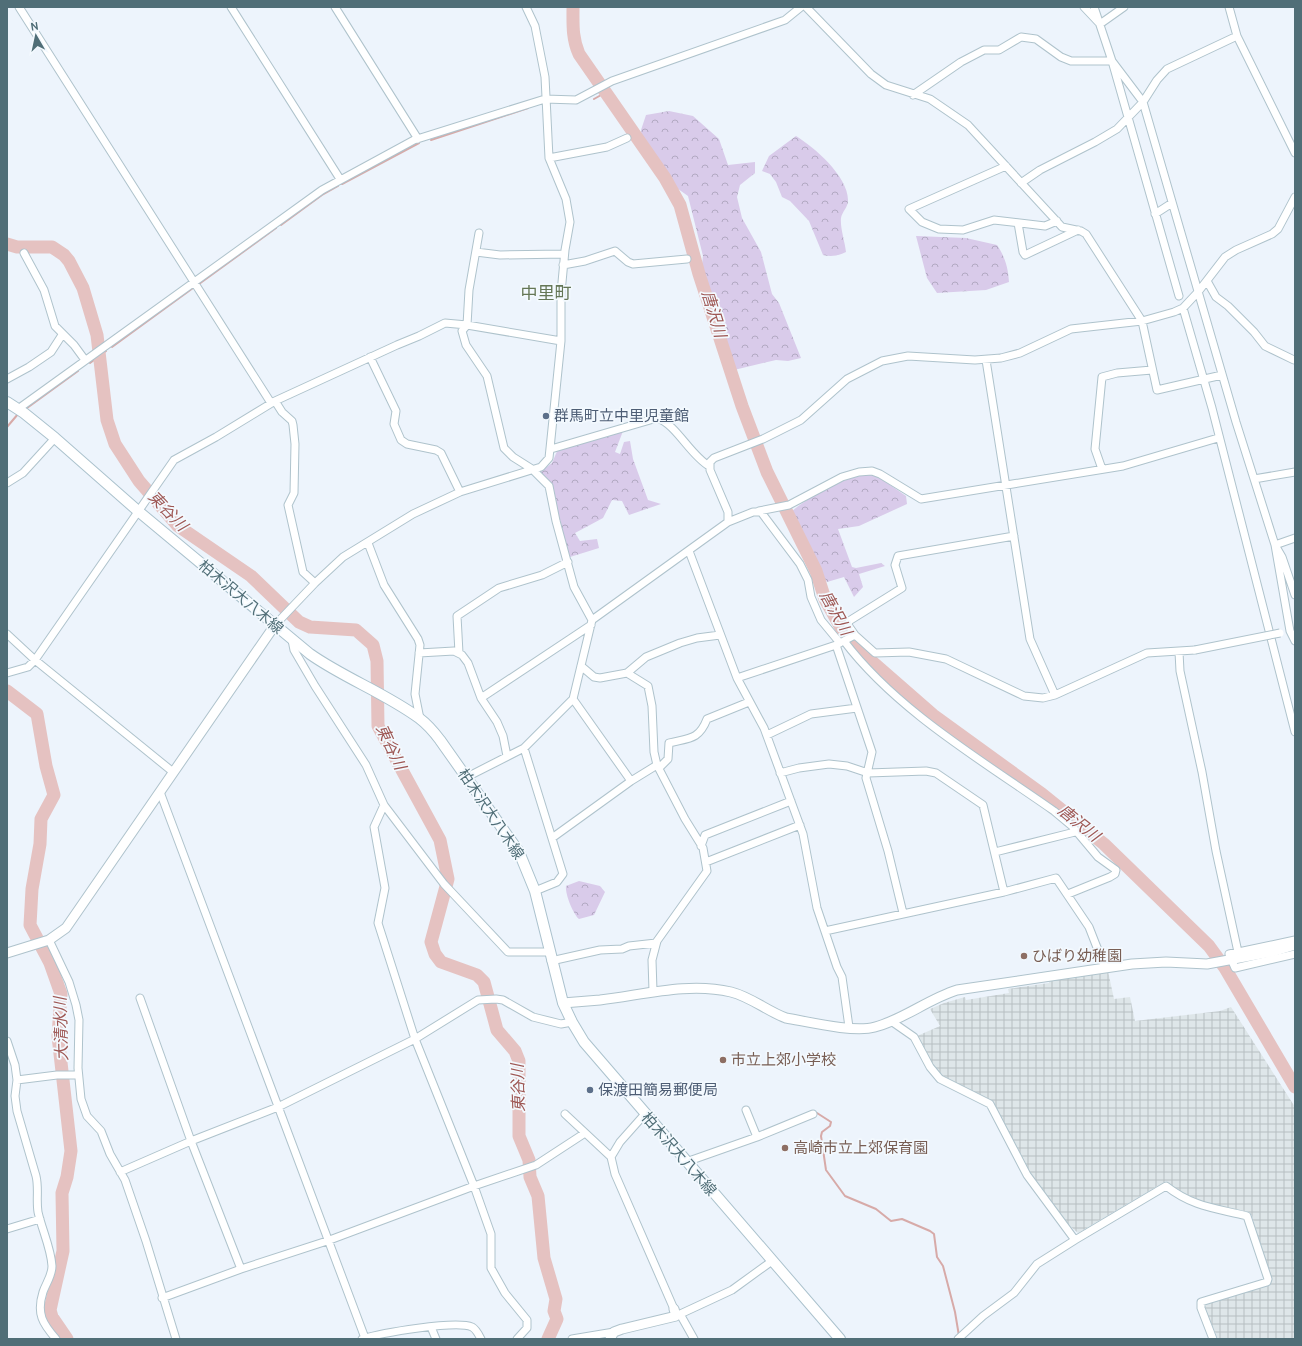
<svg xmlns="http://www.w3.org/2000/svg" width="1302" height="1346" font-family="Cabin,'Noto Sans JP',sans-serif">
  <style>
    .industrial { fill: url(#industrial-grid) }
    .forest { fill: url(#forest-crowns) }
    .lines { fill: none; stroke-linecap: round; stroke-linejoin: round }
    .stream { stroke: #d7aaa8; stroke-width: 2 }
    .river { stroke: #e5c2c1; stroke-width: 13 }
    .minor-casing { stroke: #afc3cc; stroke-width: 9 }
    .tertiary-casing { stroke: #afc3cc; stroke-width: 11 }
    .secondary-casing { stroke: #abc2cd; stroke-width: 12 }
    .minor { stroke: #fff; stroke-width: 7 }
    .tertiary { stroke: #fff; stroke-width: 9 }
    .secondary { stroke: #fff; stroke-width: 10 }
    .minor-bridge-casing { stroke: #afc3cc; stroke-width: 9; stroke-linecap: butt }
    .minor-bridge { stroke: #fff; stroke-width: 7 }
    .service-dot { fill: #5c6f8a; stroke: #f3f9fe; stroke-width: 1.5 }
    .education-dot { fill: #8d6e63; stroke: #f3f9fe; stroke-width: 1.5 }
    .labels { text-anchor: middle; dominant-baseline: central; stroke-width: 3.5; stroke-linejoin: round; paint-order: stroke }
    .service-label { font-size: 15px; fill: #4e5e75; stroke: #f3f9fe; text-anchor: start }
    .street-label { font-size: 15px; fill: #506e77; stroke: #f3f9fe }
    .education-label { font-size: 15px; fill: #785e54; stroke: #f3f9fe; text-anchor: start }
    .water-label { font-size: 16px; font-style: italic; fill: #9e5754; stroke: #f3f9fe }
    .quarter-label { font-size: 17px; fill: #657756; stroke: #f3f9fe }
  </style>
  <defs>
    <pattern id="industrial-grid" width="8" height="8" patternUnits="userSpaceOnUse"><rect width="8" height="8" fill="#dee6e9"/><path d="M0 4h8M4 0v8" fill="none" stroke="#b6bfc2"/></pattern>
    <pattern id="forest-crowns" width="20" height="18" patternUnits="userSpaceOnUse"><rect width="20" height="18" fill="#d9cbea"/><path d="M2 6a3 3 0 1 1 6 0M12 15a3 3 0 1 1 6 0" fill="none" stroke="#b2a9c2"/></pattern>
  </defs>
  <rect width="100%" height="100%" fill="#edf4fc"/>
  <path class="industrial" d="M 1108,971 L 1114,999 L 1130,997 L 1135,1021 L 1220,1011 L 1231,1007 L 1295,1107 L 1295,1339 L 1218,1339 L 1204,1306 L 1205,1303 L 1271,1283 L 1252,1216 L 1249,1212 L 1196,1201 L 1183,1195 L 1166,1181 L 1078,1233 L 1065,1222 L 1029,1174 L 993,1103 L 942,1076 L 932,1065 L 923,1045 L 917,1036 L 940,1026 L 930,1009 L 944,1003 L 965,997 L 966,1000 L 1009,993 L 1008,989 L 1049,983 L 1049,979 Z"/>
  <path class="forest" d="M 669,111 L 693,116 L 719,139 L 728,165 L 755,162 L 755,173 L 740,185 L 737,197 L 742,218 L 761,252 L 772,294 L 779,303 L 801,358 L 788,361 L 776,360 L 734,370 L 700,280 L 703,256 L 688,196 L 664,179 L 642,147 L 641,130 L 646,115 Z
    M 796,136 C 814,147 849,177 848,201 C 848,207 842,212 841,218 C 840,228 845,242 846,252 C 838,256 831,257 823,255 L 809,221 L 790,201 L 782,197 L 776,182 L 770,174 L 762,171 L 769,156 Z
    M 916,236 L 966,238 L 997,245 C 1005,257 1008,267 1009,282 L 986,290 L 937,293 L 927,278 Z
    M 623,431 L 615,452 L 620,454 L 624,442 L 630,441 L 633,459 L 648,500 L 661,504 L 629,515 L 622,501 L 612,500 L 603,518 L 575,533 L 580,541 L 597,539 L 599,548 L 570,557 C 566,545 560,532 558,519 C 555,502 554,483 540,472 L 552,463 L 558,449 Z
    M 874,474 L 906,496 L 907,504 L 859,526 L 838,529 L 852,567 L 856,568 L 881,563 L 885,566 L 859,574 L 863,587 L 854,597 L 844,577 L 827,582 L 803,549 L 788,514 C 814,494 840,477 874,474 Z
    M 579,881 L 600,886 L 605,892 L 594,915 L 579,919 C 573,914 565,894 566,886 Z"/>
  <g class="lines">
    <path class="stream" d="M 594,99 L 610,90
      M 431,140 L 528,108
      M 342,184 L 419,143
      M 281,225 L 322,195 L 338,186
      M 199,284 L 276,228
      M 112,347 L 193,288
      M 90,363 L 106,351
      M 27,408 L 78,371
      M 7,427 L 18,414
      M 817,1113 L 831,1122 L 830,1126 L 822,1132 L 821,1136 L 826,1170 L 845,1196 L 876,1209 L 891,1221 L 902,1219 L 930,1231 L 934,1234 L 937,1257 L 943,1266 L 955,1312 L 959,1336"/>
    <path class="river" d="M 573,7 C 573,24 572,38 579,54 L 665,178 L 680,205 L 699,274 L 742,406 L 767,472 L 816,571 L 825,599 L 844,633 L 870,660 L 933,715 L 1042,794 L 1104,844 L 1209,946 L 1225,968 L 1295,1087
      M 7,244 L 17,247 L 52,247 L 64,255 L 69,261 L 83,288 L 97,335 L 107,420 L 115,444 L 139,481 L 178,526 L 251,576 L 299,622 L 310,627 L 356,630 L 373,645 L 377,661 L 378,726 L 440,840 L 448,879 L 431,942 L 435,954 L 441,962 L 477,975 L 484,982 L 497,1030 L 515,1051 L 519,1061 L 519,1136 L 529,1160 L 530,1177 L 538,1196 L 544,1258 L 556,1299 L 554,1311 L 557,1319 L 548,1339
      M 7,691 L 37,714 L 46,766 L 54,795 L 41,819 L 40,844 L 32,889 L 30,925 L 50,963 L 61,994 L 58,1036 L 71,1151 L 67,1177 L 62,1193 L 63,1251 L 50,1310 L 52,1317 L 67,1339"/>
    <defs>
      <path id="minor" d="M 19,7 L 271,403
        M 231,7 L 340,179
        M 335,7 L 418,139
        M 806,7 L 871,74 L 886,85 L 930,99 L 968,125 L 1062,227 L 1081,231 L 1086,234 L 1142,321 L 1157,390 L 1222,375
        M 1084,7 L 1100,24 L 1124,7
        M 1094,7 L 1112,61 L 1143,102 L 1236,422 L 1275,545 L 1282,557 L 1295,595
        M 1229,7 L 1237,36 L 1295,153
        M 913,95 L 961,62 L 984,50 L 999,50 L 1021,37 L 1036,39 L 1061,57 L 1071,61 L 1112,61 L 1179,296
        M 549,158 L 607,147 L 627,138
        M 1006,166 L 909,209 L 922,222 L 939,229 L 963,230 L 994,220 L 1045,226 L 1057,221
        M 1021,183 L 1040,170 L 1095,142 L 1117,129 L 1143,102 L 1157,80 L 1167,69 L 1237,36
        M 1155,214 L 1172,203
        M 1018,223 L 1023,252 L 1025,255 L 1078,230
        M 479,233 L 469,290 L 467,325 L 462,331 L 466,345 L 487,376 L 504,448 L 513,457 L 532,469 L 549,486 L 556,521 L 574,587 L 592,620
        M 476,252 L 500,255 L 564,254
        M 24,253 L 44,290 L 55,326 L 74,345 L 85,360
        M 563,265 L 585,261 L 615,251 L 628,262 L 633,264 L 687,259
        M 1207,281 L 1216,297 L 1228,306 L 1254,332 L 1265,346 L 1294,360
        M 1183,308 L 1212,408 L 1295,732
        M 370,357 L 396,411 L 394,424 L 401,440 L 407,444 L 436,450 L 441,453 L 460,492
        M 986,360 L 1030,639 L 1055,695
        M 7,379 L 29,367 L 51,352 L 62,335
        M 275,401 L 282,412 L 292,421 L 293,425 L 295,444 L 294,493 L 288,505 L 303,572 L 315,583
        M 18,409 L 322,190 L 414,140 L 545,99 L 576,100 L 612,81 L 785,20 L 801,7
        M 551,449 L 657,418 C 676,424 690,455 709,466
        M 1102,469 L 1095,449 L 1102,377 L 1117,373 L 1152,370
        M 1254,479 L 1295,472
        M 7,483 L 23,473 L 55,438
        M 759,511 L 789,505 L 842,477 L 859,472 L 872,471 L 880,474 L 921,499 L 1123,466 L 1218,438
        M 728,522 L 753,512 L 761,512 L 800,564 L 808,580 L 811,597 L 821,620 L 840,643
        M 1295,538 L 1275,545 L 1290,631 L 1295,641
        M 368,543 L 384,585 L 418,639 L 420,645 L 415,694 L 420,719
        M 689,551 L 737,678 L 764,728 L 803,834 L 817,908 L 837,967 L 842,977 L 849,1027
        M 275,625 L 315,583 L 343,557 L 413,514 L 460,492 L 541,467 L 549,458 L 561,341 L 561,293 L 565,250 L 570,222 L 566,199 L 549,158 L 545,77 L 535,26 L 526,7
        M 7,634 L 35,660 L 173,772
        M 855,635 L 848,625 L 849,621 L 902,588 L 895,565 L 898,556 L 1014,536
        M 292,640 L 294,650 L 315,686 L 366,765 L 384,805 L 444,884 L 508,952 L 549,952
        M 844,641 C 897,711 983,761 1054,811 L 1072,826 L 1098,857 L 1116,870 L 1115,874 L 1110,877 L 1068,894
        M 836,645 L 872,752 L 866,778 L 888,851 L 903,913
        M 1179,652 L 1180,671 L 1202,772 L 1216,851 L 1238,952
        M 419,653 L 454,651 L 462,655 L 468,663 L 481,698 L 497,722 L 503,736 L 507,756
        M 459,653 L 457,616 L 499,588 L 542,575 L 568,562
        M 581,666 L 594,677 L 600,678 L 627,673 L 646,657 L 680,643 L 697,638 L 720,635
        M 7,673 L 28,667 L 35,660 L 174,460 L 216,437 L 275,401 L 397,345 L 419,336 L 445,323 L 467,325 L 561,341
        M 627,673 L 648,686 L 652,706 L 654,752 L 657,765 L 685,819 L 703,848 L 707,871 L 657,941 L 652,960 L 653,991
        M 737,678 L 836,645 L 855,635 L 875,653 L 909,652 L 946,659 L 1024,696 L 1043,698 L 1055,695 L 1147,653 L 1195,650
        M 481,698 L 591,625
        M 573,699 L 631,781
        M 767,735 L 811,714 L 857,708
        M 524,748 L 563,874 L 557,882 L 535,891
        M 659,768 L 668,759 L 669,743 C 689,738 699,740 707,719 L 749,702
        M 780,773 L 799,768 L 829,764 L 847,766 L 868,773 L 926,771 L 936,773 L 983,805 L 1004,892
        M 467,777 L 524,748 L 573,699 L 592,620 L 728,522 L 728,512 L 710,470 L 710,462 L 714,458 L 763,439 L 801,420 L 847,379 L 882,361 L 908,356 L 975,360 L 1001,358 L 1020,353 L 1071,329 L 1142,321 L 1174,312 L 1183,308 L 1198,292 L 1225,257 L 1236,250 L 1272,234 L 1278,229 L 1295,197
        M 160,792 L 365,1338
        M 384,805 L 374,827 L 385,888 L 378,923 L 415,1039 L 474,1186 L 491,1234 L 491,1268 L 505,1293 L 527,1320 L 527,1328 L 517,1339
        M 552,838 L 631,781 L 657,765
        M 701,846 L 705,835 L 791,801
        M 995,852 L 1075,832
        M 706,862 L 800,825
        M 825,931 L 1004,892 L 1056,878 L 1089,927 L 1105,968
        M 49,940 L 69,982 L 76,1005 L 79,1020 L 78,1068 L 81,1099 L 87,1116 L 101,1131 L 110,1154 L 125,1180 L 146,1241 L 176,1339
        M 1295,940 L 1229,954 L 1235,968 L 1295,954
        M 551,961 L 600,950 L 622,949 L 629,946 L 656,943
        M 140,998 L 191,1141 L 241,1269
        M 891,1021 L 914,1037 L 930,1067 L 940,1079 L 990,1104 L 1027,1175 L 1075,1240 L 1166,1186 C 1193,1207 1215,1208 1247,1216 L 1268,1279 L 1267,1282 L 1201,1302 L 1201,1308 L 1213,1339
        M 7,1041 L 15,1065 L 17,1080 L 15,1096 L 17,1111 L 36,1176 C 39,1188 36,1200 38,1212 C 42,1230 51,1248 52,1266 C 52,1276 46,1283 43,1292 C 36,1314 43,1324 56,1339
        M 17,1080 L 57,1075 L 78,1075
        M 746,1110 L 757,1137
        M 565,1114 L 611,1157
        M 644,1115 L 620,1142 L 611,1157 L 615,1174 L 674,1309
        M 686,1162 L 757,1137 L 813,1114
        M 120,1172 L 191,1141 L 278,1107 L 415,1039 L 478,1000 L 496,999 L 503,1000 L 533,1017 L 561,1024 L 572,1022
        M 7,1229 L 40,1219
        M 162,1298 L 241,1269 L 327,1241 L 474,1186 L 536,1165 L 585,1133
        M 680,1314 L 694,1339
        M 676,1316 L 732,1290 L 772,1261
        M 431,1327 L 436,1339
        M 362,1339 C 381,1333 456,1320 472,1327 C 476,1329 479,1335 481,1339
        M 572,1339 L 614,1332
        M 958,1339 L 983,1316 L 1014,1293 L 1037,1264 L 1075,1240"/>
      <path id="tertiary" d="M 7,953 L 49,940 L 66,928 L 275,625
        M 563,1003 C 576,1002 588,1001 600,1000 C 643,995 688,982 731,992 C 751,997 767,1011 786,1018 C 809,1022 854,1033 875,1027 C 903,1020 928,999 957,990 L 1132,964 L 1166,962 L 1207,964 L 1272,952 L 1295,945
        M 610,1339 L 614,1332 L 622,1329 L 676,1316 L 674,1309"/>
      <path id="secondary" d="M 7,402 L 24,413 L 55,438 L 138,511 L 310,654 C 344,678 385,693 419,718 C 427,724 434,732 440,740 L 519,852 L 535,891 L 563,1003 L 572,1022 L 584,1042 L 840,1339"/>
    </defs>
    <use href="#minor" class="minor-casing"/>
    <use href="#tertiary" class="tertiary-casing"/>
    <use href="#secondary" class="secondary-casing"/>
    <use href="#minor" class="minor"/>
    <use href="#tertiary" class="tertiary"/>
    <use href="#secondary" class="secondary"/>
    <defs>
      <path id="minor-bridge" d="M 1195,650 L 1280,633"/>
    </defs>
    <use href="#minor-bridge" class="minor-bridge-casing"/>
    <use href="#minor-bridge" class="minor-bridge"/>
  </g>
  <g class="service-dot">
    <circle cx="546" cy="416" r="4"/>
    <circle cx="590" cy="1090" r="4"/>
  </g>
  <g class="education-dot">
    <circle cx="1024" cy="956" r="4"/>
    <circle cx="723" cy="1060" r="4"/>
    <circle cx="785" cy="1148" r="4"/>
  </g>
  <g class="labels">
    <g class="service-label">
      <text x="554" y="416">群馬町立中里児童館</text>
      <text x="598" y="1090">保渡田簡易郵便局</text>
    </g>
    <g class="street-label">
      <text transform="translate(241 597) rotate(40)">柏木沢大八木線</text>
      <text transform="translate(491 814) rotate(56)">柏木沢大八木線</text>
      <text transform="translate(679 1154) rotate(49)">柏木沢大八木線</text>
    </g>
    <g class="education-label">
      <text x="1032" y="956">ひばり幼稚園</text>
      <text x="731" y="1060">市立上郊小学校</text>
      <text x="793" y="1148">高崎市立上郊保育園</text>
    </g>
    <g class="water-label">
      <text transform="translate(714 314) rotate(73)">唐沢川</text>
      <text transform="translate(168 511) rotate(46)">東谷川</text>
      <text transform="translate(836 613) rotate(61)">唐沢川</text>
      <text transform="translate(391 747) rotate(65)">東谷川</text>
      <text transform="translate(1079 823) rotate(39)">唐沢川</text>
      <text transform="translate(61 1029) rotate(-92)">大清水川</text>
      <text transform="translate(518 1088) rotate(-92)">東谷川</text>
    </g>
    <g class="quarter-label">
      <text x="546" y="293">中里町</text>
    </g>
  </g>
  <rect width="1302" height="1346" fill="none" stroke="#506e77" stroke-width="16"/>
  <g transform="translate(36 36) rotate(351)" stroke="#f3f9fe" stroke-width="3" paint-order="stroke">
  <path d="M0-3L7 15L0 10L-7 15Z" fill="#506e77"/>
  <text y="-6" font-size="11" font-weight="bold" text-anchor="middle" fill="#506e77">N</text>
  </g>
</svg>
